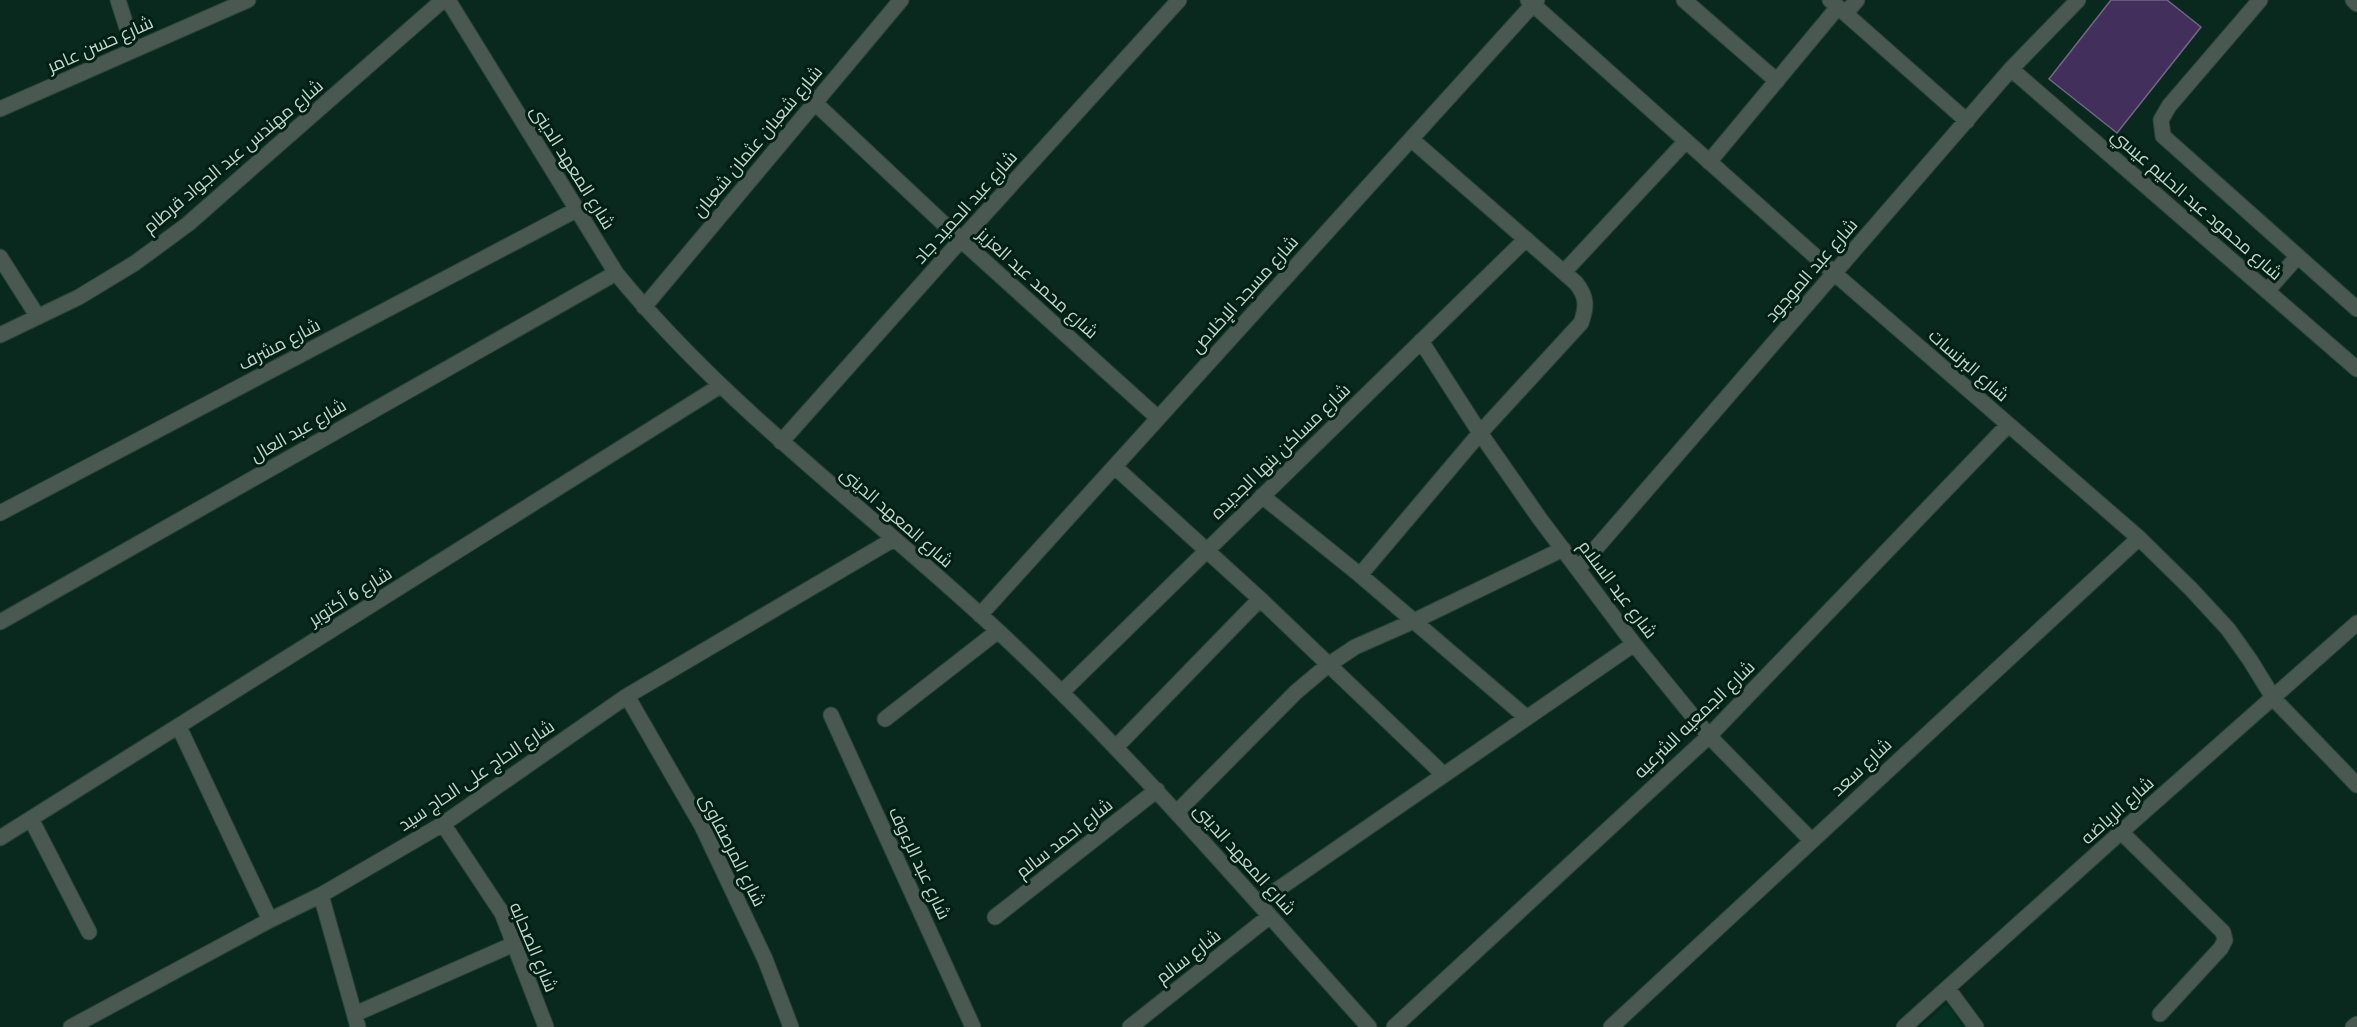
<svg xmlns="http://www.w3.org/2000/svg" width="2357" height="1027" font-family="'Roboto Condensed',Cairo,sans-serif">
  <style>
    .built { fill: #063224 }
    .building { fill: #432f5b; stroke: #726782; stroke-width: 1.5 }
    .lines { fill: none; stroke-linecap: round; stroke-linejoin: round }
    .service-casing { stroke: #27453a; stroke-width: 17 }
    .minor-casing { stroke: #27453a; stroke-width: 17 }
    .service { stroke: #4a5852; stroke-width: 15 }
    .minor { stroke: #4a5852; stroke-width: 15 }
    .labels { text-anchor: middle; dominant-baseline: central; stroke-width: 6; stroke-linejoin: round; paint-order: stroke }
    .street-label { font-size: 18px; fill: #c5d6ce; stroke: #012015 }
  </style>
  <rect width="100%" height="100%" fill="#09291e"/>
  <path class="built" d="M 1947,1004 L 1963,1027 L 1921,1027 Z"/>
  <path class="building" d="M 2111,0 L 2167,0 L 2201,27 L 2117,133 L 2049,79 Z"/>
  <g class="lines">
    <defs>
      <path id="service" d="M 2260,0 L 2169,106 L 2161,120 L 2163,136 L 2357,309
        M 2353,0 L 2357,4
        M 2267,291 L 2298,256
        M 2121,832 L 2223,932 L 2225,940 L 2221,948 L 2160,1014"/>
      <path id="minor" d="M 118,0 L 134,50
        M 448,0 L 616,273 C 727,409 871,512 999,632 C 1131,755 1248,893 1369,1027
        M 1528,0 L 1834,273 L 2139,538 L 2191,589 L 2228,629 L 2250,660 L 2274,699 L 2357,785
        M 1684,0 L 1777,81
        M 1830,0 L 1967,121
        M 1846,13 L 1857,0
        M 2011,69 L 2357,369
        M 814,102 L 961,240 L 1158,418
        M 0,109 L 248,0
        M 1709,162 L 1838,7
        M 0,257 L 38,317
        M 1564,272 L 1686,141
        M 644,307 L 901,0
        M 0,335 L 79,297 L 135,263 L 188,224 L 443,0
        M 1421,341 L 1480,433 L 1540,519 L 1634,644 L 1709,736 L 1811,840
        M 781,442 L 961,240 L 1179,0
        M 1115,467 L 1260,599 L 1443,774
        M 1262,496 L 1360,575 L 1526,717
        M 0,513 L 576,210
        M 1578,569 L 2011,69 L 2078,0
        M 1360,575 L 1480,433 L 1581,323 C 1587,306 1587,297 1576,283 L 1411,139
        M 980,615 L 1537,0
        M 0,622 L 616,273
        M 1062,692 L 1526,239
        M 627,696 L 702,826 L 765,959 L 791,1027
        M 831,715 L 973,1027
        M 885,719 L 998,631
        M 179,727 L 270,920
        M 1116,747 L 1260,599
        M 1177,812 L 1296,692 L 1328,665 L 1355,647 L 1414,621 L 1563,549
        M 31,819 L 89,932
        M 443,824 L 502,913 L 546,1027
        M 0,838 L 720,386
        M 321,895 L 358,1027
        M 1258,903 L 1634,644
        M 995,917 L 1157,790
        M 1948,989 L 1976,1027
        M 355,1014 L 514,944
        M 71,1027 L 270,920 L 321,895 L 443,824 L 627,696 L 894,539
        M 1130,1027 L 1270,916
        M 1394,1027 L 1709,736 L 2008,425
        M 1611,1027 L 2139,538
        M 1904,1027 L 2121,832 L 2357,623
        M 2353,1027 L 2357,1024"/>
    </defs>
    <use href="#service" class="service-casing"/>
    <use href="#minor" class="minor-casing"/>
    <use href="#service" class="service"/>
    <use href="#minor" class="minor"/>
  </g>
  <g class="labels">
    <g class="street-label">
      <text transform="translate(100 44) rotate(-24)">شارع حسن عامر</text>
      <text transform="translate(757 141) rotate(-50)">شارع شعبان عثمان شعبان</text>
      <text transform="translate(233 156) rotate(-40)">شارع مهندس عبد الجواد قرطام</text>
      <text transform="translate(573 167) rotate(58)">شارع المعهد الدينى</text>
      <text transform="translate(2197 204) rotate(41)">شارع محمود عبد الحليم عيسي</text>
      <text transform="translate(965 207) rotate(-48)">شارع عبد الحميد جاد</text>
      <text transform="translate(1811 270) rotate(-49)">شارع عبد الموجود</text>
      <text transform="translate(1038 283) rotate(42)">شارع محمد عبد العزيز</text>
      <text transform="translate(1244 294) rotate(-48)">شارع مسجد الإخلاص</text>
      <text transform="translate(279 344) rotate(-28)">شارع مشرف</text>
      <text transform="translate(1969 365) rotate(41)">شارع البرنسات</text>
      <text transform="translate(298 430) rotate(-30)">شارع عبد العال</text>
      <text transform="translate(1280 451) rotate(-44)">شارع مساكن بنها الجديده</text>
      <text transform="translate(897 517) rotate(41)">شارع المعهد الدينى</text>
      <text transform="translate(1618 589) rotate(53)">شارع عبد السلام</text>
      <text transform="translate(350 596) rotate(-32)">شارع 6 أكتوبر</text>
      <text transform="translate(1694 719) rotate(-44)">شارع الجمعيه الشرعيه</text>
      <text transform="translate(1861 767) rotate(-43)">شارع سعد</text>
      <text transform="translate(476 775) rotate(-34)">شارع الحاج على الحاج سيد</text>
      <text transform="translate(2117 810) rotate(-42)">شارع الرياضه</text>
      <text transform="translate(1064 838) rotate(-38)">شارع احمد سالم</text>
      <text transform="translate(733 850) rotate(63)">شارع المرصفاوى</text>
      <text transform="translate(1245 859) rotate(48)">شارع المعهد الدينى</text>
      <text transform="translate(920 863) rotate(65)">شارع عبد الرءوف</text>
      <text transform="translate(534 947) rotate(67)">شارع الصحابه</text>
      <text transform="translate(1188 956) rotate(-38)">شارع سالم</text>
    </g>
  </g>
</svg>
